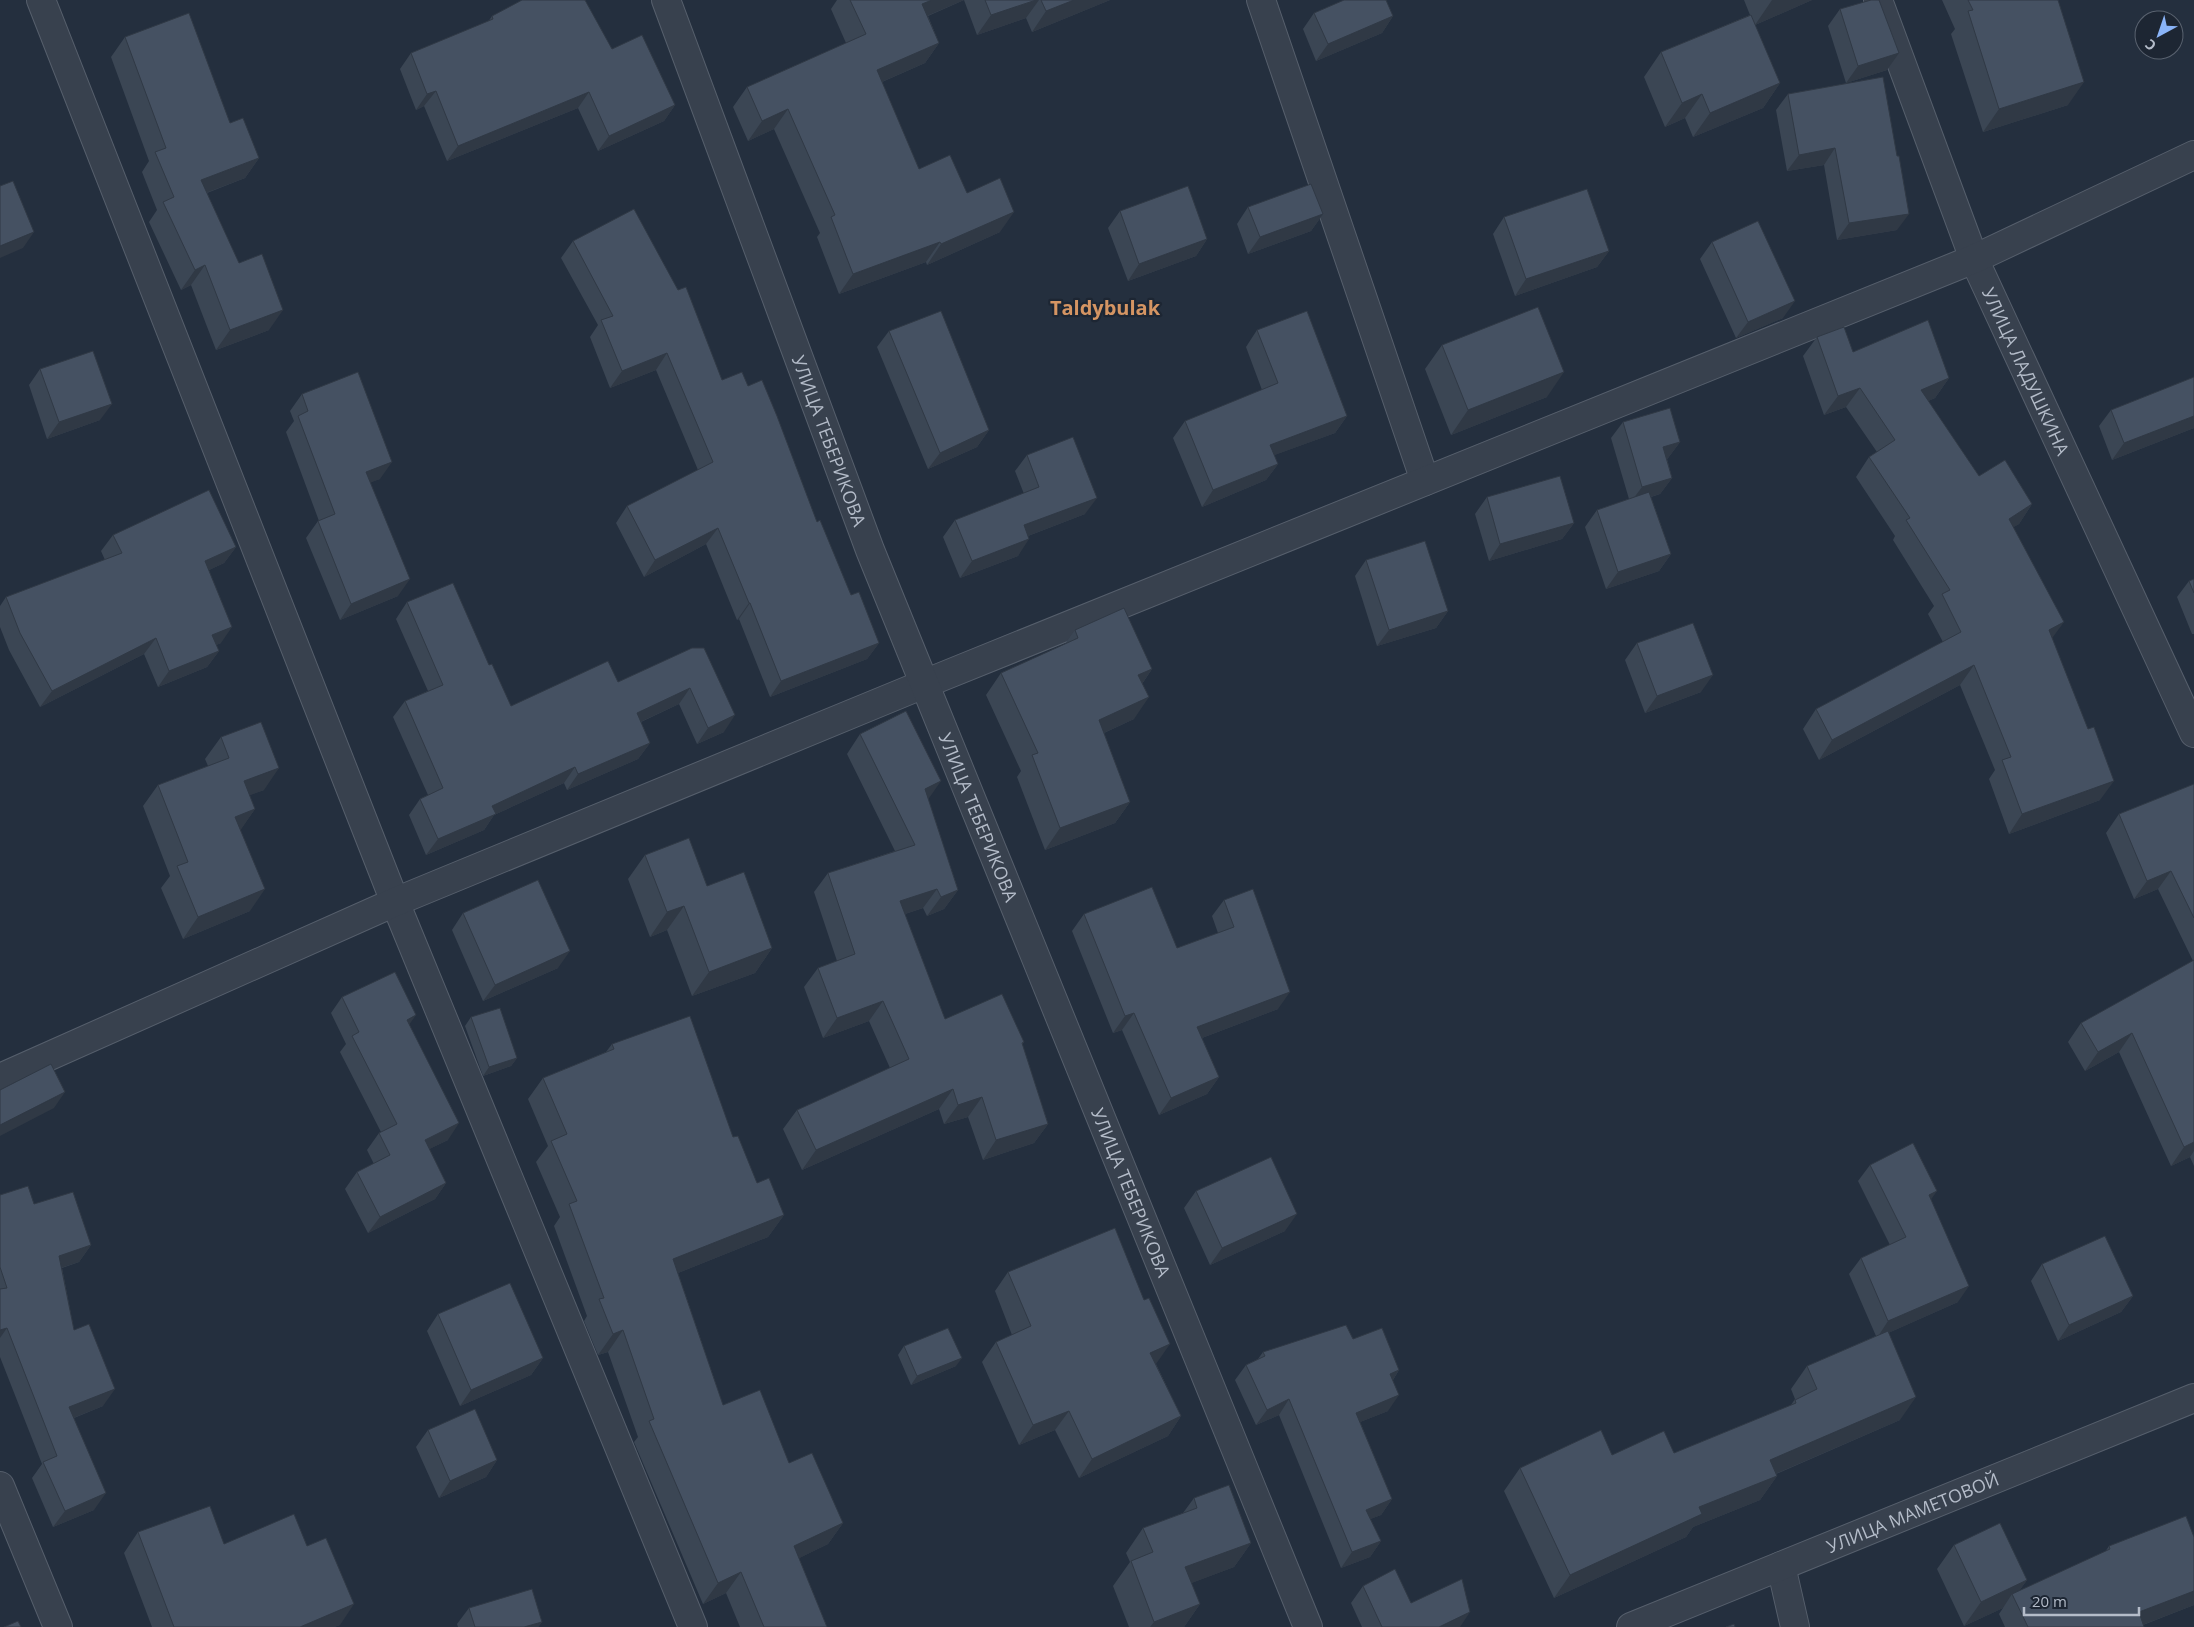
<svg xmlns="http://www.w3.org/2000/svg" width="2194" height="1627" font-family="'Open Sans',sans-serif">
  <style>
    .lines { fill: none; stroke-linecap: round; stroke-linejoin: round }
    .minor-casing { stroke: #565f6c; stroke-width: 30 }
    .tertiary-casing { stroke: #565f6c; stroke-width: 30 }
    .minor { stroke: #38414e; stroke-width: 28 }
    .tertiary { stroke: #38414e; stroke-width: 28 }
    .wall { fill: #3b4654 }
    .shaded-wall { fill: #303945 }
    .building { fill: #455162; stroke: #303945 }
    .labels { text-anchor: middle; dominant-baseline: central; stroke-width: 4.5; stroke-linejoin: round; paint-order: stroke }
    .street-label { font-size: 18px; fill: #b4bcc9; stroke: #1d2633 }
    .quarter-label { font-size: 20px; font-weight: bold; fill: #d59563; stroke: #1d2633 }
  </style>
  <rect width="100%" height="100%" fill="#242f3e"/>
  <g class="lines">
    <defs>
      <g id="minor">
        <path d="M 41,0 L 395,902 L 693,1627"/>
        <path d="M 1261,0 L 1425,481"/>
        <path id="s1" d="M 1878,0 L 1974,259 L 2194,733"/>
        <path d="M 0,1078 L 395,902 L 924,684 L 1974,259 L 2194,155"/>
        <path d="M 0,1486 L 58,1627"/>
        <path d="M 1781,1566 L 1795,1627"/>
      </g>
      <g id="tertiary">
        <path id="s2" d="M 666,0 L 870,550 L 1308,1627"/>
        <path id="s3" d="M 1631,1627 L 2194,1398"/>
      </g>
    </defs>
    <use href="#minor" class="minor-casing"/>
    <use href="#tertiary" class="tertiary-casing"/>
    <use href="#minor" class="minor"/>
    <use href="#tertiary" class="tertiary"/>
  </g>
  <path class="wall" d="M 837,0 L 964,0 L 928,16 L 939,43 L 925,63 L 882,82 L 919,169 L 967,193 L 1000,232 L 927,265 L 926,262 L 839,294 L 817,237 L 820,233 L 774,129 L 748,141 L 733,107 L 747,87 L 846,43 L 831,9 Z
    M 964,0 L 1110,0 L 1032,32 L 1026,18 L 977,35 Z
    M 1744,0 L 1812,0 L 1755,25 L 1780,83 L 1763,108 L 1693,137 L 1685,118 L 1665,127 L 1644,77 L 1661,52 L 1750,15 Z
    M 1942,0 L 2058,0 L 2068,105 L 1983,132 L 1951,34 L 1955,29 Z
    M 1840,9 L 1887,70 L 1846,83 L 1828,26 Z
    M 1314,13 L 1393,16 L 1382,33 L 1316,61 L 1303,29 Z
    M 492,16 L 612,49 L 675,105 L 664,121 L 598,151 L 578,108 L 447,161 L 424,106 L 416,110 L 400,69 L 411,53 L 488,22 Z
    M 125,37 L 230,123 L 259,158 L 245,178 L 207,193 L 269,330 L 216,350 L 191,285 L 181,290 L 149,222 L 157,210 L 142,172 L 149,161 L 111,57 Z
    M 1883,77 L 1897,230 L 1837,240 L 1824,165 L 1787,171 L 1776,110 L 1788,94 Z
    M 1248,207 L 1323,214 L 1311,231 L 1248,254 L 1237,224 Z
    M 1120,211 L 1207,239 L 1196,256 L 1128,281 L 1108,228 Z
    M 1504,217 L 1609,251 L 1597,267 L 1515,296 L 1493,234 Z
    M 573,241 L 722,380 L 748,386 L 817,522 L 851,595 L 879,643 L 867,659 L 770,697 L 739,619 L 737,620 L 706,544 L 644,577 L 616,523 L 627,506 L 698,470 L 656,370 L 610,388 L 590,337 L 598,325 L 561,258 Z
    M 1712,242 L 1783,318 L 1736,338 L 1700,259 Z
    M 1257,330 L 1347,416 L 1335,433 L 1274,455 L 1278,464 L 1266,480 L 1202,507 L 1173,438 L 1185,421 L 1262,390 L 1246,347 Z
    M 889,331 L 989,430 L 977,447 L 928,469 L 877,347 Z
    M 1817,337 L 1853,352 L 1949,378 L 1935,398 L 1928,401 L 1979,476 L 2032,504 L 2019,524 L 2013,527 L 2052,638 L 2100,800 L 2009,834 L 1989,779 L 1995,770 L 1960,685 L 1819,760 L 1803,729 L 1816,709 L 1943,642 L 1928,614 L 1934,606 L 1893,540 L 1895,536 L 1856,477 L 1869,457 L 1877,452 L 1846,407 L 1824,415 L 1803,356 Z
    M 1442,345 L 1547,397 L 1451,435 L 1425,369 Z
    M 40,369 L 100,420 L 47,439 L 29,385 Z
    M 2194,377 L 2194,428 L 2112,460 L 2099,426 L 2111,410 Z
    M 302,394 L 380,479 L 370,482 L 398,596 L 340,620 L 306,538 L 318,521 L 319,521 L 286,432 L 294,421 L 290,411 Z
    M 1623,422 L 1680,442 L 1668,458 L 1667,459 L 1672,478 L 1660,494 L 1651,497 L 1671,554 L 1659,571 L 1606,589 L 1585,527 L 1597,510 L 1629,499 L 1611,438 Z
    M 1027,455 L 1085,514 L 1028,536 L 1018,556 L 960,578 L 943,537 L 955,520 L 1024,494 L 1015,471 Z
    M 1487,497 L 1574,523 L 1562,539 L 1489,561 L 1475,514 Z
    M 113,535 L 236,547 L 224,563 L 209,570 L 221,643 L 216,645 L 219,651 L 207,667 L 158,687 L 144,654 L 40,707 L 9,650 L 0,627 L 0,606 L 6,597 L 105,560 L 101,551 Z
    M 1366,560 L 1448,611 L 1436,628 L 1377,646 L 1355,576 Z
    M 2194,579 L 2194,634 L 2192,634 L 2177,597 L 2189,581 Z
    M 407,602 L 489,665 L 511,706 L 618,682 L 692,648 L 724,732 L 697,744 L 679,704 L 641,722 L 650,743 L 638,759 L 567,790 L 564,783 L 494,815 L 484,830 L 426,855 L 409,815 L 420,799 L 428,795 L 393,717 L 405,701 L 428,691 L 396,619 Z
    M 1075,630 L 1152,669 L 1142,684 L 1134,719 L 1104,733 L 1130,802 L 1115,823 L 1045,850 L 1017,777 L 1021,771 L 986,695 L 1001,673 L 1065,644 Z
    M 1637,643 L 1701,692 L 1645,713 L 1625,660 Z
    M 860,734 L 928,799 L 958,890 L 944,909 L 927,916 L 923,908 L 905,914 L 945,1019 L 1024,1042 L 1022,1045 L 1048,1124 L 1034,1143 L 983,1160 L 968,1117 L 944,1124 L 939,1109 L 802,1170 L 783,1129 L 797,1110 L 890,1068 L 869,1021 L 823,1038 L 804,987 L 818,968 L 837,961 L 814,892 L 828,873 L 895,851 L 847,754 Z
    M 221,737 L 264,790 L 249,795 L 255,809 L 240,830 L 250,911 L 183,939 L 161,888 L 170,876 L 143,806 L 158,785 L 208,766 L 205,759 Z
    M 2194,784 L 2194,1166 L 2190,1157 L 2171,1166 L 2119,1052 L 2085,1071 L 2068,1042 L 2081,1023 L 2193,961 L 2158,889 L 2134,899 L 2106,833 L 2119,814 Z
    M 645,855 L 707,886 L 772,948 L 755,973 L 692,996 L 667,930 L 650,937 L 628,879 Z
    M 1224,900 L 1278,1009 L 1202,1038 L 1219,1077 L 1207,1094 L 1159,1115 L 1122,1030 L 1113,1033 L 1072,931 L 1084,914 L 1177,948 L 1218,933 L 1212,916 Z
    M 463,913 L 558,968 L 483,1001 L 452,930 Z
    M 342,997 L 409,1025 L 448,1140 L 429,1149 L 446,1183 L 435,1199 L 368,1233 L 345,1189 L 357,1172 L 374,1164 L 367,1150 L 379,1133 L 381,1132 L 340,1052 L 346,1044 L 331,1013 Z
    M 471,1017 L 517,1058 L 511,1066 L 483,1076 L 465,1026 Z
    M 612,1044 L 733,1137 L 757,1183 L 784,1215 L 768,1237 L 678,1273 L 723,1405 L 789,1463 L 843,1523 L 828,1544 L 799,1558 L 827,1627 L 740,1627 L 726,1593 L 703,1604 L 634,1442 L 638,1437 L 608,1352 L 598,1355 L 584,1321 L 587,1316 L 554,1226 L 560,1217 L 536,1162 L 548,1146 L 528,1099 L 543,1078 L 606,1052 Z
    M 1870,1165 L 1931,1199 L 1958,1302 L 1888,1333 L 1900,1420 L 1776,1474 L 1777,1476 L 1760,1500 L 1693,1527 L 1686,1537 L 1554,1598 L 1504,1491 L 1520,1468 L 1674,1453 L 1791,1405 L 1795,1399 L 1791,1389 L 1807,1366 L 1876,1336 L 1849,1274 L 1861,1258 L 1890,1245 L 1858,1181 Z
    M 1196,1191 L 1285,1231 L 1210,1265 L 1184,1208 Z
    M 0,1195 L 34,1204 L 91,1245 L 79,1262 L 62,1268 L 74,1330 L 103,1406 L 74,1418 L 94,1510 L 53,1527 L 32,1478 L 42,1464 L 0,1357 Z
    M 2042,1264 L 2133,1296 L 2121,1312 L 2058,1341 L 2031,1281 Z
    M 1008,1272 L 1156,1364 L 1181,1416 L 1168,1436 L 1079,1478 L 1055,1430 L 1019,1445 L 982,1362 L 996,1342 L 1012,1335 L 995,1291 Z
    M 438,1314 L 543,1358 L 531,1375 L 460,1406 L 427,1331 Z
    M 1353,1339 L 1399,1370 L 1393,1380 L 1388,1411 L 1360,1422 L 1392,1499 L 1381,1515 L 1370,1519 L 1381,1541 L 1370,1557 L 1341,1568 L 1279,1415 L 1256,1425 L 1235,1380 L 1246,1365 L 1258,1359 L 1263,1352 Z
    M 904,1346 L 956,1366 L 911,1385 L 898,1355 Z
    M 428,1430 L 497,1460 L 486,1477 L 439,1498 L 416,1447 Z
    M 1194,1498 L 1251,1543 L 1234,1567 L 1191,1583 L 1200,1604 L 1184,1627 L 1129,1627 L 1113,1586 L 1130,1562 L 1126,1553 L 1143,1528 L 1183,1513 Z
    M 138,1532 L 224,1544 L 340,1625 L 334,1627 L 152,1627 L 124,1553 Z
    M 2194,1537 L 2194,1605 L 2143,1625 L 2144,1627 L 2005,1627 L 1999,1614 L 2003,1608 L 1964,1626 L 1937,1569 L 1954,1545 L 2027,1580 L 2019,1591 L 2105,1552 L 2109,1546 Z
    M 1363,1586 L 1411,1603 L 1460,1627 L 1362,1627 L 1351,1603 Z
    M 469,1608 L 542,1622 L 538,1627 L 458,1627 L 457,1624 Z"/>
  <path class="shaded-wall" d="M 932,0 L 964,0 L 908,24 L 922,4 Z
    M 1036,0 L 1039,0 L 1026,18 L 977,35 L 991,15 Z
    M 1074,0 L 1110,0 L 1032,32 L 1046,11 Z
    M 1772,0 L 1812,0 L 1755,25 Z
    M 1393,16 L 1382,33 L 1316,61 L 1328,44 Z
    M 939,43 L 925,63 L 863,90 L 877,70 Z
    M 1899,53 L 1887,70 L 1846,83 L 1858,66 Z
    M 2084,82 L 2068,105 L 1983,132 L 1999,109 Z
    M 1780,83 L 1763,108 L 1693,137 L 1710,113 Z
    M 436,91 L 424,106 L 416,110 L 427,94 Z
    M 589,92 L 578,108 L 447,161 L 458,146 Z
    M 1702,94 L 1685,118 L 1665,127 L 1682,103 Z
    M 675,105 L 664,121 L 598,151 L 609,136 Z
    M 788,109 L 774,129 L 748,141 L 762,121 Z
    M 1835,148 L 1824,165 L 1787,171 L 1799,155 Z
    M 259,158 L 245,178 L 187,200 L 201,180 Z
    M 1014,212 L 1000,232 L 927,265 L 941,244 Z
    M 1323,214 L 1311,231 L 1248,254 L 1260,237 Z
    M 1909,214 L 1897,230 L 1837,240 L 1849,223 Z
    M 34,232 L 23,248 L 0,258 L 0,246 Z
    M 1207,239 L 1196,256 L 1128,281 L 1139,264 Z
    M 940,242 L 926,262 L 839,294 L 853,274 Z
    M 1609,251 L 1597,267 L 1515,296 L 1526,279 Z
    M 205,265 L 191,285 L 181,290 L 195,270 Z
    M 1795,301 L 1783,318 L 1736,338 L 1748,322 Z
    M 283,310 L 269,330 L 216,350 L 230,330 Z
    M 667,353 L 656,370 L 610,388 L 622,371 Z
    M 1564,372 L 1547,397 L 1451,435 L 1468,410 Z
    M 1949,378 L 1935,398 L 1908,410 L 1921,390 Z
    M 1860,388 L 1846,407 L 1824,415 L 1838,396 Z
    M 112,404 L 100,420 L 47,439 L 59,422 Z
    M 1347,416 L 1335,433 L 1258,461 L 1270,445 Z
    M 2194,416 L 2194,428 L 2112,460 L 2124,443 Z
    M 989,430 L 977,447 L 928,469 L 940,453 Z
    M 1680,442 L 1668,458 L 1651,463 L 1663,447 Z
    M 392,462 L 380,479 L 354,489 L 366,472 Z
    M 1278,464 L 1266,480 L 1202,507 L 1213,490 Z
    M 1672,478 L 1660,494 L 1630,503 L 1642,487 Z
    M 1097,498 L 1085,514 L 1012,542 L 1024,525 Z
    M 2032,504 L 2019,524 L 1995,538 L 2009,519 Z
    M 1574,523 L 1562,539 L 1489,561 L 1500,544 Z
    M 718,528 L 706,544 L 644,577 L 655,560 Z
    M 1029,539 L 1018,556 L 960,578 L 972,561 Z
    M 236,547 L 224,563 L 194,577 L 205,561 Z
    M 1671,554 L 1659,571 L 1606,589 L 1618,572 Z
    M 410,579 L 398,596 L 340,620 L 351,604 Z
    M 749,603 L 750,603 L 739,619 L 737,620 Z
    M 1448,611 L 1436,628 L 1377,646 L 1389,630 Z
    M 2064,622 L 2050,641 L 2049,630 Z
    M 232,627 L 221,643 L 201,652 L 212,635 Z
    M 156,638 L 144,654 L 40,707 L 52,691 Z
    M 879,643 L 867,659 L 770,697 L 781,681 Z
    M 219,651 L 207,667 L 158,687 L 169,671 Z
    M 1974,665 L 1960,685 L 1819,760 L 1832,740 Z
    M 1152,669 L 1137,691 L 1138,675 Z
    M 1713,675 L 1701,692 L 1645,713 L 1657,696 Z
    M 690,688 L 679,704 L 625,729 L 637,713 Z
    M 1149,697 L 1134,719 L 1084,742 L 1099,720 Z
    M 735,715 L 724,732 L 697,744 L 708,728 Z
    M 650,743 L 638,759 L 567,790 L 578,774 Z
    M 575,767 L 564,783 L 494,815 L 484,830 L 426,855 L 438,839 L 492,806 Z
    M 279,768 L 264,790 L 229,803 L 244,781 Z
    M 941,781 L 927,801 L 925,789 Z
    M 2114,781 L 2100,800 L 2009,834 L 2022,814 Z
    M 1130,802 L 1115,823 L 1045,850 L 1060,828 Z
    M 255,809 L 240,831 L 235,817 Z
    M 2171,871 L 2158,889 L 2134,899 L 2147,881 Z
    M 265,889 L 250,911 L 183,939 L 198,917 Z
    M 937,889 L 923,908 L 887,920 L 900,901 Z
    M 958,890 L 944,909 L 927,916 L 941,897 Z
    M 684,906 L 667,930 L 650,937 L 667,912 Z
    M 772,948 L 755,973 L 692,996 L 709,972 Z
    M 570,951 L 558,968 L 483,1001 L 495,985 Z
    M 1290,992 L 1278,1009 L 1186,1044 L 1197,1027 Z
    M 883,1001 L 869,1021 L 823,1038 L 837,1018 Z
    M 1134,1013 L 1122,1030 L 1113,1033 L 1125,1016 Z
    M 416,1015 L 404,1032 L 407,1020 Z
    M 2132,1033 L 2119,1052 L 2085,1071 L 2098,1052 Z
    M 517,1058 L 511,1066 L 483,1076 L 489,1067 Z
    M 1219,1077 L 1207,1094 L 1159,1115 L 1171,1098 Z
    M 953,1089 L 939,1109 L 802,1170 L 816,1150 Z
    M 65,1092 L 54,1108 L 0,1136 L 0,1125 Z
    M 982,1097 L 968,1117 L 944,1124 L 958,1105 Z
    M 459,1123 L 448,1140 L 413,1157 L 425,1140 Z
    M 1048,1124 L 1034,1143 L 983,1160 L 996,1140 Z
    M 2194,1142 L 2194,1151 L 2190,1157 L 2171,1166 L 2184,1147 Z
    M 446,1183 L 435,1199 L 368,1233 L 380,1217 Z
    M 1937,1191 L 1925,1208 L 1929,1195 Z
    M 1297,1214 L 1285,1231 L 1210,1265 L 1222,1248 Z
    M 784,1215 L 768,1237 L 658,1281 L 673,1259 Z
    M 91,1245 L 79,1262 L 48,1272 L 59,1256 Z
    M 1969,1286 L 1958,1302 L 1877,1338 L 1888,1321 Z
    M 2133,1296 L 2121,1312 L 2058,1341 L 2069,1325 Z
    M 7,1328 L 0,1338 L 0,1330 Z
    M 623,1330 L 608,1352 L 598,1355 L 613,1334 Z
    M 1170,1344 L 1156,1364 L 1136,1373 L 1150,1353 Z
    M 543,1358 L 531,1375 L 460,1406 L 471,1390 Z
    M 962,1358 L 956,1366 L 911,1385 L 917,1376 Z
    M 1399,1370 L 1389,1386 L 1390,1374 Z
    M 115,1389 L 103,1406 L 58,1424 L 69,1407 Z
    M 1399,1395 L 1388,1411 L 1345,1428 L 1356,1413 Z
    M 1916,1397 L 1900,1420 L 1754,1483 L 1770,1460 Z
    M 1289,1399 L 1279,1415 L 1256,1425 L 1267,1410 Z
    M 1069,1411 L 1055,1430 L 1019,1445 L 1033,1425 Z
    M 1181,1416 L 1168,1436 L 1079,1478 L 1092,1459 Z
    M 497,1460 L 486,1477 L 439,1498 L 450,1481 Z
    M 1777,1476 L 1760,1500 L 1693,1527 L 1686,1537 L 1554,1598 L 1570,1575 L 1699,1507 Z
    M 106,1493 L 94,1510 L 53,1527 L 65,1511 Z
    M 1392,1499 L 1381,1515 L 1355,1525 L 1366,1510 Z
    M 843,1523 L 828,1544 L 779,1568 L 794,1546 Z
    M 1381,1541 L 1370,1557 L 1341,1568 L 1352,1552 Z
    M 1251,1543 L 1234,1567 L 1168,1592 L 1185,1567 Z
    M 741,1572 L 726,1593 L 703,1604 L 718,1583 Z
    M 2027,1580 L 2014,1598 L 2012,1594 L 2003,1608 L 1964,1626 L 1981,1602 Z
    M 2194,1591 L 2194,1605 L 2137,1627 L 2139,1612 Z
    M 354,1604 L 340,1625 L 334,1627 L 300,1627 Z
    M 1200,1604 L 1184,1627 L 1150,1627 L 1154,1622 Z
    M 1470,1612 L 1460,1627 L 1439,1627 Z
    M 542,1622 L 538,1627 L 524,1627 Z"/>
  <path class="building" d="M 522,0 L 585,0 L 612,49 L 642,35 L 675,105 L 609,136 L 589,92 L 458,146 L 436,91 L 427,94 L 411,53 L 493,19 L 492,16 Z
    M 850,0 L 932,0 L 922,4 L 939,43 L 877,70 L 919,169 L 950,155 L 967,193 L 1000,178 L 1014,212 L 941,244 L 940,242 L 853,274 L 831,217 L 835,215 L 788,109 L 762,121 L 747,87 L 866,34 Z
    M 985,0 L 1036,0 L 991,15 Z
    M 1041,0 L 1074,0 L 1046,11 Z
    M 1344,0 L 1386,0 L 1393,16 L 1328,44 L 1314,13 Z
    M 1871,0 L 1879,0 L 1899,53 L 1858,66 L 1840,9 Z
    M 1968,0 L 2058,0 L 2084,82 L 1999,109 L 1968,11 L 1973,10 Z
    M 189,13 L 230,123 L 243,118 L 259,158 L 201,180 L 239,263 L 262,254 L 283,310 L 230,330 L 205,265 L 195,270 L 163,202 L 174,197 L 155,152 L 166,148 L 125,37 Z
    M 1751,15 L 1780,83 L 1710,113 L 1702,94 L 1682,103 L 1661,52 Z
    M 1883,77 L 1897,156 L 1899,156 L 1909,214 L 1849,223 L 1835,148 L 1799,155 L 1788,94 Z
    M 13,181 L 34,232 L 0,246 L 0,186 Z
    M 1311,184 L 1323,214 L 1260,237 L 1248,207 Z
    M 1188,186 L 1207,239 L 1139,264 L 1120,211 Z
    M 1587,189 L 1609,251 L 1526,279 L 1504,217 Z
    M 634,209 L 678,290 L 686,287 L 722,380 L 742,372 L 748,386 L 762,380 L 777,416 L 817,522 L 820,520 L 851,595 L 859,592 L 879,643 L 781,681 L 750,603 L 749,603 L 718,528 L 655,560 L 627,506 L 713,462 L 667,353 L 622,371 L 601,320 L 613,316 L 573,241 Z
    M 1758,221 L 1795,301 L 1748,322 L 1712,242 Z
    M 1538,307 L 1564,372 L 1468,410 L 1442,345 Z
    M 941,311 L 989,430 L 940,453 L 889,331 Z
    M 1307,311 L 1347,416 L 1270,445 L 1278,464 L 1213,490 L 1185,421 L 1278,383 L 1257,330 Z
    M 1928,320 L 1949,378 L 1921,390 L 1979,476 L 2005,460 L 2032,504 L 2009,519 L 2064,622 L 2049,630 L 2088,729 L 2094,727 L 2114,781 L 2022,814 L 2002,760 L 2011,757 L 1974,665 L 1832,740 L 1816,709 L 1961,632 L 1942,594 L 1950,590 L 1906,520 L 1910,518 L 1869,457 L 1895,440 L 1860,388 L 1838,396 L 1817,337 L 1844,327 L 1853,352 Z
    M 93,351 L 112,404 L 59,422 L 40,369 Z
    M 358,372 L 392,462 L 366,472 L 410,579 L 351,604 L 318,521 L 335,514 L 298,416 L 308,411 L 302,394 Z
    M 2194,377 L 2194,416 L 2124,443 L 2111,410 Z
    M 1670,408 L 1680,442 L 1663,447 L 1672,478 L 1642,487 L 1623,422 Z
    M 1073,437 L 1097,498 L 1024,525 L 1029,539 L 972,561 L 955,520 L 1039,487 L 1027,455 Z
    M 1560,476 L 1574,523 L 1500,544 L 1487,497 Z
    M 209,490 L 236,547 L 205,561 L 232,627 L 212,635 L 219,651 L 169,671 L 156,638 L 52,691 L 20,633 L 6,597 L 122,553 L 113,535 Z
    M 1649,492 L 1671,554 L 1618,572 L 1597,510 Z
    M 1425,541 L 1448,611 L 1389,630 L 1366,560 Z
    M 2194,579 L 2194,593 L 2189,581 Z
    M 453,583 L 489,665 L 492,664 L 511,706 L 608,661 L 618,682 L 692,648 L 704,648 L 735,715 L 708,728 L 690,688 L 637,713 L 650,743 L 578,774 L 575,767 L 492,806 L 496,814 L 438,839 L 420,799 L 443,788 L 405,701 L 443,685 L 407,602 Z
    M 1124,608 L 1152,669 L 1138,675 L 1149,697 L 1099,720 L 1130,802 L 1060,828 L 1032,755 L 1038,753 L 1001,673 L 1078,638 L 1075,630 Z
    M 1693,623 L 1713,675 L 1657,696 L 1637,643 Z
    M 906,711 L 941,781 L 925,789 L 958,890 L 941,897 L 937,889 L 900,901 L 945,1019 L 1002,994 L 1024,1042 L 1022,1043 L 1048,1124 L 996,1140 L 982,1097 L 958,1105 L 953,1089 L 816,1150 L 797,1110 L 909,1059 L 883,1001 L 837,1018 L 818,968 L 855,954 L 828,873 L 915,845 L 860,734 Z
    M 261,722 L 279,768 L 244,781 L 255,809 L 235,817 L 265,889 L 198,917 L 177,866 L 188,862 L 158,785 L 229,758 L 221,737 Z
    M 2194,784 L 2194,918 L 2171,871 L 2147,881 L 2119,814 Z
    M 689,838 L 707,886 L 744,872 L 772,948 L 709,972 L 684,906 L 667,912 L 645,855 Z
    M 538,880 L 570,951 L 495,985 L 463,913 Z
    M 1152,887 L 1177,948 L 1234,927 L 1224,900 L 1253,889 L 1290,992 L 1197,1027 L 1219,1077 L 1171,1098 L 1134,1013 L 1125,1016 L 1084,914 Z
    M 2194,960 L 2194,1142 L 2184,1147 L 2132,1033 L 2098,1052 L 2081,1023 Z
    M 395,972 L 416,1015 L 407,1020 L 459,1123 L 425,1140 L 446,1183 L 380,1217 L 357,1172 L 390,1155 L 379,1133 L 397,1124 L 352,1036 L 359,1032 L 342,997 Z
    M 500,1008 L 517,1058 L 489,1067 L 471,1017 Z
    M 690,1016 L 733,1137 L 738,1136 L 757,1183 L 769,1178 L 784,1215 L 673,1259 L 723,1405 L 760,1390 L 789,1463 L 812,1453 L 843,1523 L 794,1546 L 827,1627 L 764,1627 L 741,1572 L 718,1583 L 649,1421 L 654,1419 L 623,1330 L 613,1334 L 599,1299 L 604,1298 L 569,1204 L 577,1201 L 551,1141 L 567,1134 L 543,1078 L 614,1049 L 612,1044 Z
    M 51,1064 L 65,1092 L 0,1125 L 0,1090 Z
    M 1913,1143 L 1937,1191 L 1929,1195 L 1969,1286 L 1888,1321 L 1861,1258 L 1906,1237 L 1870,1165 Z
    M 1271,1157 L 1297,1214 L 1222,1248 L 1196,1191 Z
    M 28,1186 L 34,1204 L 73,1192 L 91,1245 L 59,1256 L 74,1330 L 89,1324 L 115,1389 L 69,1407 L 106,1493 L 65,1511 L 43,1462 L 57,1456 L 7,1328 L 0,1330 L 0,1289 L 7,1288 L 0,1267 L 0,1195 Z
    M 1115,1228 L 1144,1300 L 1149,1298 L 1170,1344 L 1150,1353 L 1181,1416 L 1092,1459 L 1069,1411 L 1033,1425 L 996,1342 L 1031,1326 L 1008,1272 Z
    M 2105,1236 L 2133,1296 L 2069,1325 L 2042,1264 Z
    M 510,1283 L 543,1358 L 471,1390 L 438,1314 Z
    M 1346,1325 L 1353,1339 L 1382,1328 L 1399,1370 L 1390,1374 L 1399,1395 L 1356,1413 L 1392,1499 L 1366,1510 L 1381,1541 L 1352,1552 L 1289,1399 L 1267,1410 L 1246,1365 L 1265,1356 L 1263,1352 Z
    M 948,1328 L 962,1358 L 917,1376 L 904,1346 Z
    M 1888,1331 L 1916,1397 L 1770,1460 L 1777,1476 L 1699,1507 L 1702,1514 L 1570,1575 L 1520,1468 L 1601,1430 L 1612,1455 L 1664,1431 L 1674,1453 L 1796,1403 L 1795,1400 L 1817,1389 L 1807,1366 Z
    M 475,1409 L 497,1460 L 450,1481 L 428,1430 Z
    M 1229,1485 L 1251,1543 L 1185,1567 L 1200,1604 L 1154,1622 L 1131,1561 L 1153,1552 L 1143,1528 L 1197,1508 L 1194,1498 Z
    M 210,1506 L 224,1544 L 294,1514 L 307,1546 L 326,1538 L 354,1604 L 300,1627 L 174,1627 L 138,1532 Z
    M 2186,1516 L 2194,1537 L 2194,1591 L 2139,1612 L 2144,1627 L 2028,1627 L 2012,1594 L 2110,1549 L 2109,1546 Z
    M 2000,1523 L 2027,1580 L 1981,1602 L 1954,1545 Z
    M 1395,1569 L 1411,1603 L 1462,1579 L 1470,1612 L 1439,1627 L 1382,1627 L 1363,1586 Z
    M 532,1589 L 542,1622 L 524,1627 L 475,1627 L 469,1608 Z
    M 18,1621 L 21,1627 L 4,1627 Z
    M 1734,1624 L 1735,1627 L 1726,1627 Z"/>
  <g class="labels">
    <g class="street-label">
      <text stroke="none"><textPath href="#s1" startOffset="400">УЛИЦА ЛАДУШКИНА</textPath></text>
      <text stroke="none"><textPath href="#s2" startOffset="470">УЛИЦА ТЕБЕРИКОВА</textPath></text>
      <text stroke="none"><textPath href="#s2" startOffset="875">УЛИЦА ТЕБЕРИКОВА</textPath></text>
      <text stroke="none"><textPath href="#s2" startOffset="1280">УЛИЦА ТЕБЕРИКОВА</textPath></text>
      <text stroke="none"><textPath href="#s3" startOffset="304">УЛИЦА МАМЕТОВОЙ</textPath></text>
    </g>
    <g class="quarter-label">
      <text x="1105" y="307">Taldybulak</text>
    </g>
  </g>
  <g transform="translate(2159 35) rotate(220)"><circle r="24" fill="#1d2633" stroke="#59626f"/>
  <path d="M0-4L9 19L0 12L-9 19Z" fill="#8ab4f8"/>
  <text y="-8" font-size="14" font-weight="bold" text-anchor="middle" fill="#b4bcc9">С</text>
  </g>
  <path d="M2024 1607v8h115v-8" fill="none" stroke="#b4bcc9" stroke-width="2.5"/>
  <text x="2032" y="1607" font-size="15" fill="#b4bcc9" stroke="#1d2633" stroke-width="4" paint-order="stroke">20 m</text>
</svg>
